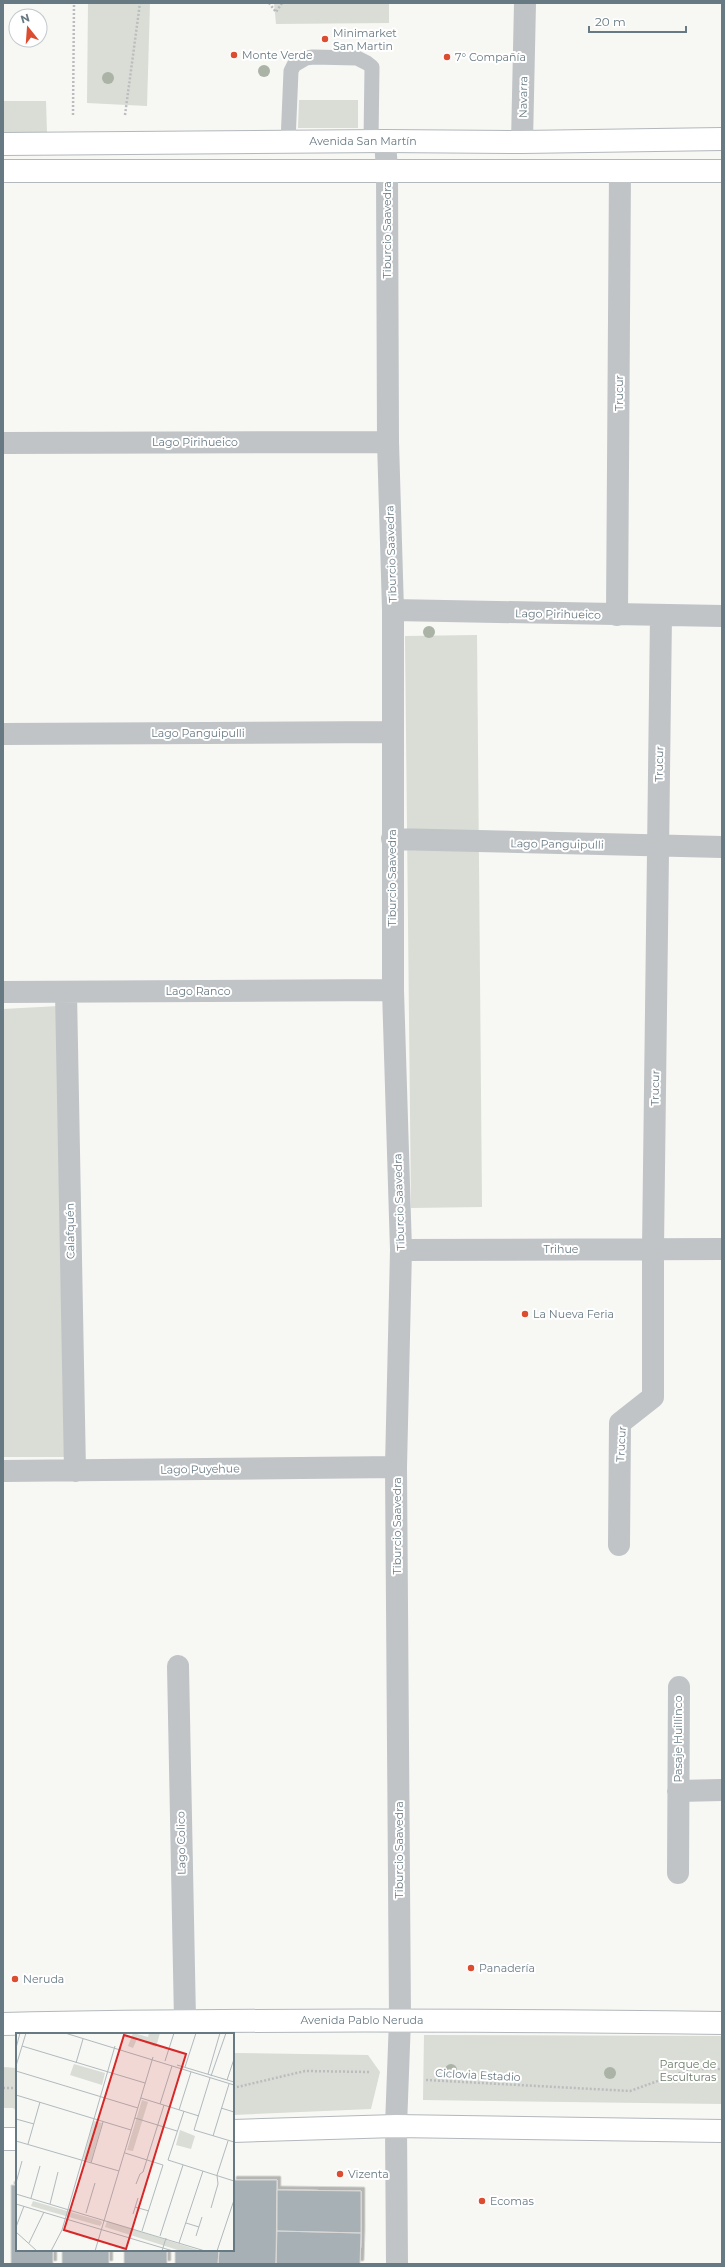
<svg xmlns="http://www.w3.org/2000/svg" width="725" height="2267" font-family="Montserrat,sans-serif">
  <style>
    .green { fill: #d9ddd5 }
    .building { fill: #a7b0b4; stroke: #d8d8d6; filter: url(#shadow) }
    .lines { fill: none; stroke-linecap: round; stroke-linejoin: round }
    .secondary-casing { stroke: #b2b8bc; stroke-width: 24 }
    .path { stroke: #babdbf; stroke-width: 2.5; stroke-dasharray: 2 2; stroke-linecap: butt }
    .service { stroke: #c0c4c7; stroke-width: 15 }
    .minor { stroke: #c0c4c7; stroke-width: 22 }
    .secondary { stroke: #fff; stroke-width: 22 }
    .tree { fill: #aab3a6 }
    .poi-dot { fill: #db4c30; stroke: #fff; stroke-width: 1.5 }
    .labels { text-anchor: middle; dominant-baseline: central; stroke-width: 4; stroke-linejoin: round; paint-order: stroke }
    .poi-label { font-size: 11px; fill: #677983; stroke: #fff; text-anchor: start }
    .street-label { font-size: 11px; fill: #677983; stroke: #fff }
    .park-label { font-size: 11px; fill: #6b7b66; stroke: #fff }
    .inset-road { fill: none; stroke: #b0babd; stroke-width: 1 }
    .view { fill: #d62828; fill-opacity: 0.15; stroke: #d62828; stroke-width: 2 }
    .inset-edge { fill: none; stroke: #677983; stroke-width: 2 }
  </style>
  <defs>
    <filter id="shadow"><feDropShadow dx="3.5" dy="-3.5" stdDeviation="0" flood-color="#0004"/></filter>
  </defs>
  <rect width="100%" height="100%" fill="#f7f7f4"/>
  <path class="green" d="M 88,3 L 150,3 L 147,106 L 87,103 Z
    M 274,3 L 389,3 L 389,23 L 276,24 Z
    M 299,100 L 358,100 L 358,128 L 298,128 Z
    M 3,101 L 46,101 L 47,133 L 3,133 Z
    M 477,635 L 482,1207 L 411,1208 L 405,636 Z
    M 59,1006 L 67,1457 L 3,1457 L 3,1009 Z
    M 424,2035 L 722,2036 L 722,2104 L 423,2100 Z
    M 233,2053 L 368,2055 L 380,2072 L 371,2109 L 233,2115 Z
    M 3,2067 L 17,2068 L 17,2111 L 13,2108 L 3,2108 Z"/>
  <path class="building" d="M 233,2180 L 277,2180 L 276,2264 L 218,2264 L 219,2250 L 233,2250 Z
    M 11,2185 L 17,2185 L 17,2250 L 53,2250 L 53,2264 L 11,2264 Z
    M 277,2190 L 361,2191 L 361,2233 L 277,2231 Z
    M 277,2231 L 361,2233 L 360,2264 L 276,2264 Z
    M 62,2250 L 109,2250 L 109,2264 L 62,2264 Z
    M 124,2250 L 167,2250 L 167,2264 L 124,2264 Z
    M 175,2250 L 219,2250 L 218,2264 L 175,2264 Z"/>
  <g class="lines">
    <defs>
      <path id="secondary" d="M 3,144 L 385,141 L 522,142 L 722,139
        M 3,171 L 722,171
        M 3,2024 C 243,2019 482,2020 722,2023
        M 233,2131 L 396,2126 L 722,2131
        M 3,2139 L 17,2139"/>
    </defs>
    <use href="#secondary" class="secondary-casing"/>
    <path class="path" d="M 269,3 L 276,12 L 282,3
      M 73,115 L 74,3
      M 125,115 L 140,3
      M 426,2080 L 630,2091 L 691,2069 L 722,2069
      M 3,2088 L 17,2088
      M 233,2088 L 305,2071 L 371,2072"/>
    <path class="service" d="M 288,142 L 291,71 L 294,65 L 306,58 L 313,57 L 357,58 L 367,63 L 372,67 L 371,141"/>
    <path class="minor" d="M 385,141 L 387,170 L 388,442 L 393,610 L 393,990 L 401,1250 L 396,1467 L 400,2019 L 396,2126 L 397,2264
      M 522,142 L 525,3
      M 3,443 L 388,442
      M 393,610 L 722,616
      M 617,615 L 620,171
      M 3,734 L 392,732
      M 392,839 L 722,847
      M 3,992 L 393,990
      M 66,992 L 75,1471
      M 401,1250 L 722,1249
      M 3,1471 L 396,1467
      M 619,1545 L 620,1423 L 653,1397 L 653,1248 L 661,615
      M 178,1666 L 185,2020
      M 678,1791 L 722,1790
      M 678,1873 L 679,1687"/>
    <use href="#secondary" class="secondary"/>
  </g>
  <g class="tree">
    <circle cx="264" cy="71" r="6"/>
    <circle cx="108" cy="78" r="6"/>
    <circle cx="429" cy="632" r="6"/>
    <circle cx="451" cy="2070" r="6"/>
    <circle cx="610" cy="2073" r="6"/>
  </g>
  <g class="poi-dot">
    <circle cx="325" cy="39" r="4"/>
    <circle cx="234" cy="55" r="4"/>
    <circle cx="447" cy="57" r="4"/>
    <circle cx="525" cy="1314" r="4"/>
    <circle cx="471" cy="1968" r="4"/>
    <circle cx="15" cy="1979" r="4"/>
    <circle cx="340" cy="2174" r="4"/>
    <circle cx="482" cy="2201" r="4"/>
  </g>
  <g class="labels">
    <g class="poi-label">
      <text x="333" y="33">Minimarket<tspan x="333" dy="13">San Martin</tspan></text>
      <text x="242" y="55">Monte Verde</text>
      <text x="455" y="57">7° Compañía</text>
      <text x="533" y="1314">La Nueva Feria</text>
      <text x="479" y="1968">Panadería</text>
      <text x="23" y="1979">Neruda</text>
      <text x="348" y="2174">Vizenta</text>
      <text x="490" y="2201">Ecomas</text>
    </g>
    <g class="street-label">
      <text transform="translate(523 97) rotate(-89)">Navarra</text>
      <text x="363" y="141">Avenida San Martín</text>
      <text transform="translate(387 230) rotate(-90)">Tiburcio Saavedra</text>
      <text transform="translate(619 393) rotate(-90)">Trucur</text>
      <text x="195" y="442">Lago Pirihueico</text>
      <text transform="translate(391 554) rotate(-92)">Tiburcio Saavedra</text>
      <text transform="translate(558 614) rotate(1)">Lago Pirihueico</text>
      <text x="198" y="733">Lago Panguipulli</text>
      <text transform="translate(659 764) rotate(-89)">Trucur</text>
      <text transform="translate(557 844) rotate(1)">Lago Panguipulli</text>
      <text transform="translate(392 878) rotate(-90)">Tiburcio Saavedra</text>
      <text x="198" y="991">Lago Ranco</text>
      <text transform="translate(655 1088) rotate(-89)">Trucur</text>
      <text transform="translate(399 1202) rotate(-92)">Tiburcio Saavedra</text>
      <text transform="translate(70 1231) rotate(-91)">Calafquén</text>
      <text x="561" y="1249">Trihue</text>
      <text transform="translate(621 1444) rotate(-87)">Trucur</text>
      <text transform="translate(200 1469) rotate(-1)">Lago Puyehue</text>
      <text transform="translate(397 1526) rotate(-90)">Tiburcio Saavedra</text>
      <text transform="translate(678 1739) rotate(-90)">Pasaje Huillinco</text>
      <text transform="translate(181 1843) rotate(-91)">Lago Colico</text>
      <text transform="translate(399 1850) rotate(-90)">Tiburcio Saavedra</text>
      <text x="362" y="2020">Avenida Pablo Neruda</text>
      <text transform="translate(478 2075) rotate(3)">Ciclovia Estadio</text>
    </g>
    <g class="park-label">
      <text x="688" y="2064">Parque de<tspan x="688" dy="13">Esculturas</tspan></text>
    </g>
  </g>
  <g transform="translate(16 2033)">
    <rect width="218" height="218" fill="#f7f7f4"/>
    <path d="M 117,0 L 132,4 L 133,0 L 144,0 L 140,14 L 121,6 L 117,15 L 112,13 ZM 58,31 L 89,40 L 86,52 L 54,42 ZM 126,67 L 132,69 L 117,118 L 111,117 ZM 78,88 L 86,90 L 75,129 L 67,126 ZM 164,97 L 179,103 L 175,116 L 160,112 ZM 17,168 L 85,188 L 86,190 L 84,193 L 15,173 ZM 91,188 L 185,218 L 165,218 L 89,194 Z" fill="#d9ddd5"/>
    <path class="inset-road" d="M 49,0 L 218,52M 6,13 L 129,50M 0,15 L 4,0M 149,28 L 158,0M 60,30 L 67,6M 161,32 L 218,49M 0,33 L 10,0M 169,34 L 180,0M 0,38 L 122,75M 192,41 L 204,0M 195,43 L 210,0M 194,45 L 178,97 L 218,109M 211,47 L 218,26M 0,62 L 115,97M 125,65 L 183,83M 144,71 L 156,33M 205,75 L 218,79M 163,77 L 175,39M 168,78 L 152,127 L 218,148M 119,85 L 161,98M 0,86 L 18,91M 197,103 L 213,51M 0,108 L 103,138M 12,111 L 24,69M 109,120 L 147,132 L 126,198M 75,130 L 87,89M 0,150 L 6,128M 120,151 L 124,141 L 127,139 L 148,72M 0,161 L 189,218M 15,165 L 24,133M 0,171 L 157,218M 34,171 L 42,139M 119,174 L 133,178M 195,175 L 202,151 L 201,142 L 212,108M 70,180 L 79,150M 117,181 L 122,165M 170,190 L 183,194M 0,194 L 8,173M 0,199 L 21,218M 144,203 L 167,132M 180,203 L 186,184M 13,210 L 28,179M 163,210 L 187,138M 35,218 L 46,197 L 99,13M 79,218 L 137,24M 146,218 L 150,205M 201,218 L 218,167"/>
    <path class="view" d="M 108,2 L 170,21 L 110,216 L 48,197 Z"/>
    <rect width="218" height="218" class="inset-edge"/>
  </g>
  <rect width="725" height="2267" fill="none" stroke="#677983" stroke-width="8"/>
  <g transform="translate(28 28) rotate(343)"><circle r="19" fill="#ffffff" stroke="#c2c9cd"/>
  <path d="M0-3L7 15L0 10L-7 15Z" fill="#db4c30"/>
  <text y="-6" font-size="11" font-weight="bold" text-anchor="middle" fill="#677983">N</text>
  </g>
  <path d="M589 26v6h97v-6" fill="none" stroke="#677983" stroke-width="2"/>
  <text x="595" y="26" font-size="12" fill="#677983" stroke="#ffffff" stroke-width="3" paint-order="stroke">20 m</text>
</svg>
